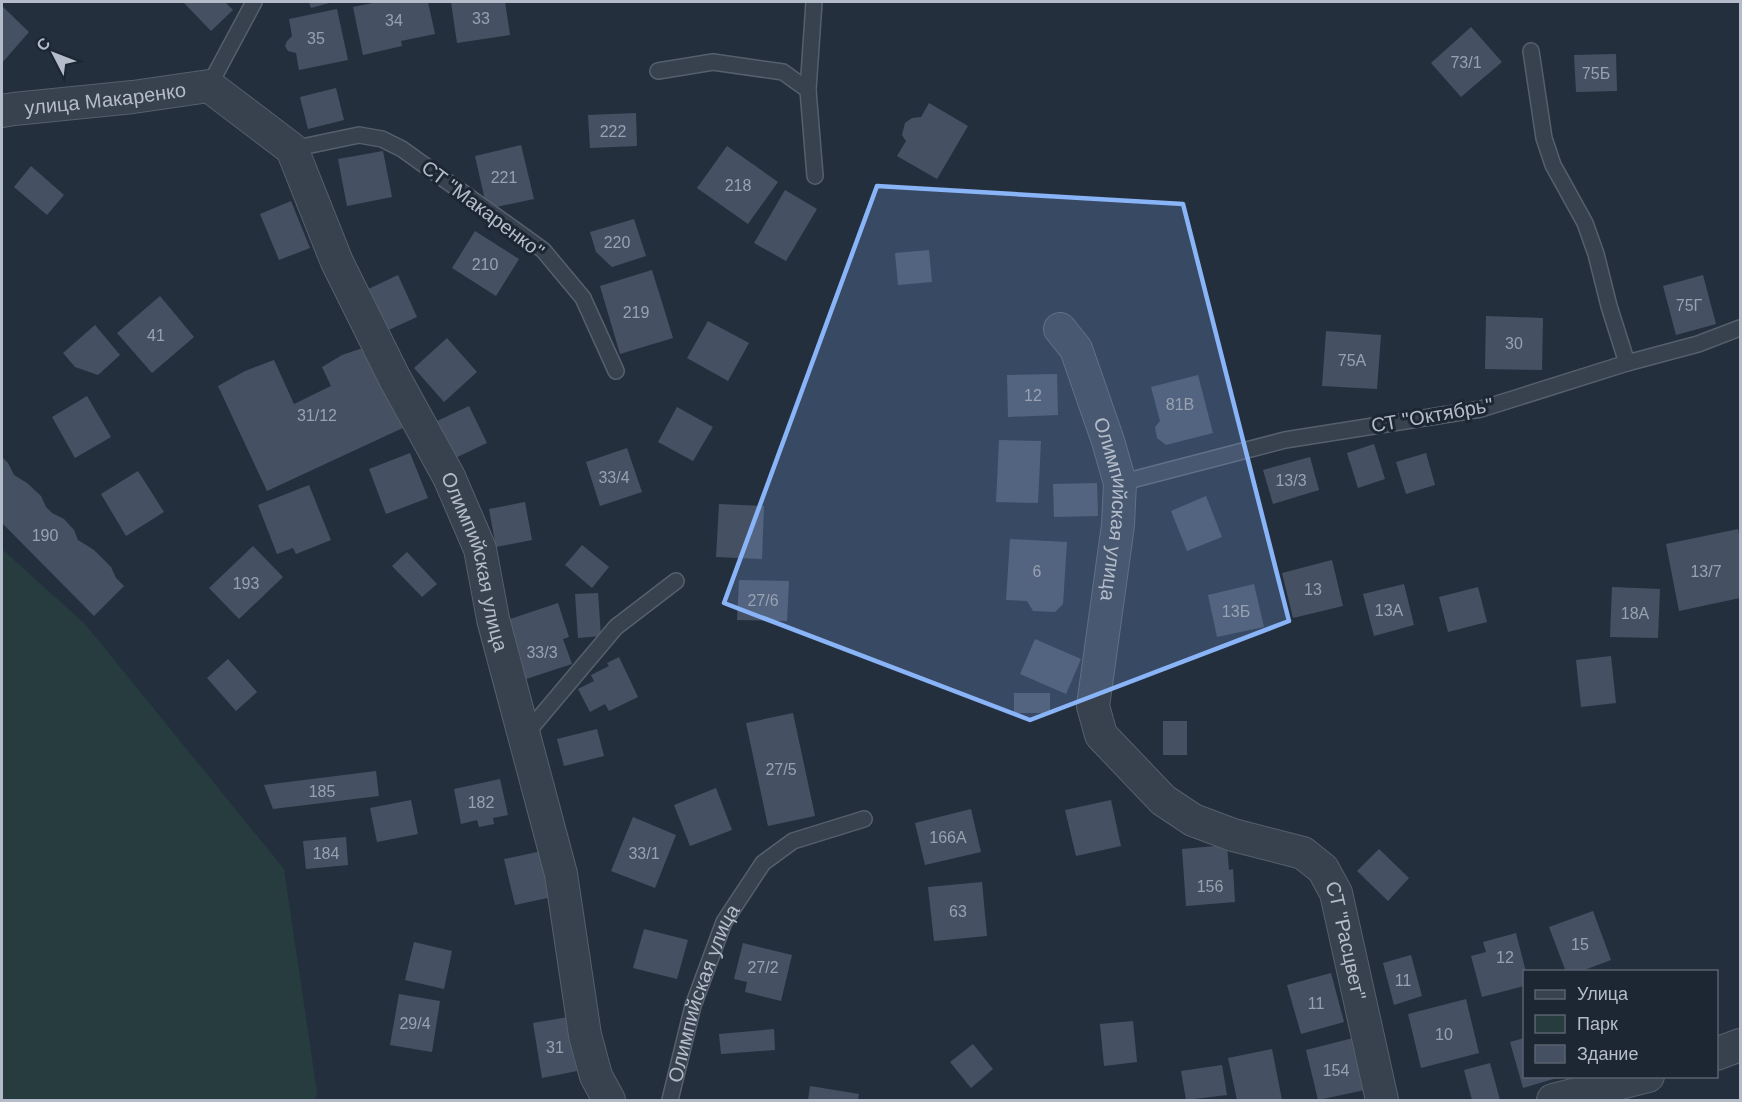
<svg xmlns="http://www.w3.org/2000/svg" width="1742" height="1102" font-family="Helvetica,sans-serif">
  <style>
    .green { fill: #263c3f }
    .building { fill: #455162 }
    .lines { fill: none; stroke-linecap: round; stroke-linejoin: round }
    .service-casing { stroke: #565f6c; stroke-width: 18 }
    .minor-casing { stroke: #565f6c; stroke-width: 34 }
    .service { stroke: #38414e; stroke-width: 15 }
    .minor { stroke: #38414e; stroke-width: 32 }
    .marked { fill: #8ab4f8; fill-opacity: 0.2; stroke: #8ab4f8; stroke-width: 4.5; stroke-linejoin: round }
    .labels { text-anchor: middle; dominant-baseline: central; stroke-width: 6; stroke-linejoin: round; paint-order: stroke }
    .number-label { font-size: 16px; fill: #98a1af }
    .street-label { font-size: 20px; fill: #b4bcc9; stroke: #1d2633 }
  </style>
  <rect width="100%" height="100%" fill="#242f3e"/>
  <path class="green" d="M 2,549 L 85,624 L 284,869 L 317,1092 L 315,1100 L 2,1100 Z"/>
  <path class="building" d="M 183,2 L 225,2 L 233,10 L 211,31 Z
    M 309,2 L 333,2 L 311,8 Z
    M 378,2 L 428,2 L 435,34 L 401,41 L 402,46 L 363,55 L 353,7 Z
    M 451,2 L 505,2 L 510,35 L 457,43 Z
    M 2,6 L 29,32 L 2,63 Z
    M 337,9 L 348,60 L 299,70 L 296,53 L 288,51 L 285,46 L 287,41 L 292,36 L 289,19 Z
    M 1471,27 L 1502,62 L 1461,97 L 1431,63 Z
    M 1616,54 L 1617,91 L 1576,92 L 1574,55 Z
    M 336,88 L 344,120 L 308,129 L 300,97 Z
    M 929,103 L 968,126 L 937,179 L 897,156 L 906,141 L 902,135 L 905,123 L 912,118 L 921,117 Z
    M 636,113 L 637,146 L 590,148 L 588,115 Z
    M 521,145 L 534,199 L 487,209 L 475,156 Z
    M 727,146 L 778,182 L 748,224 L 697,188 Z
    M 383,151 L 392,197 L 347,206 L 338,159 Z
    M 31,166 L 64,195 L 47,215 L 14,187 Z
    M 785,190 L 817,209 L 786,261 L 754,243 Z
    M 291,201 L 310,248 L 279,260 L 260,214 Z
    M 634,219 L 646,256 L 612,267 L 596,252 L 590,232 Z
    M 475,231 L 519,259 L 496,296 L 452,268 Z
    M 929,250 L 932,282 L 898,285 L 895,253 Z
    M 652,270 L 673,338 L 620,354 L 600,286 Z
    M 398,275 L 417,317 L 382,333 L 362,292 Z
    M 1703,275 L 1716,324 L 1676,335 L 1663,286 Z
    M 160,296 L 194,337 L 152,373 L 117,333 Z
    M 1486,316 L 1543,318 L 1542,370 L 1485,369 Z
    M 708,321 L 749,343 L 728,381 L 687,358 Z
    M 95,325 L 120,355 L 98,375 L 75,367 L 63,353 Z
    M 1326,331 L 1381,335 L 1377,389 L 1322,386 Z
    M 447,338 L 477,372 L 444,402 L 414,368 Z
    M 363,348 L 377,379 L 384,375 L 407,426 L 267,491 L 218,386 L 245,371 L 274,360 L 294,404 L 331,386 L 322,367 L 342,355 Z
    M 1057,374 L 1058,415 L 1008,417 L 1007,375 Z
    M 1198,375 L 1213,433 L 1166,445 L 1157,438 L 1155,427 L 1160,421 L 1151,387 Z
    M 87,396 L 111,437 L 75,458 L 52,417 Z
    M 469,406 L 487,443 L 453,459 L 435,422 Z
    M 677,407 L 713,427 L 693,461 L 658,442 Z
    M 999,440 L 1041,441 L 1038,503 L 996,502 Z
    M 1374,444 L 1385,479 L 1358,488 L 1347,453 Z
    M 627,448 L 642,492 L 600,506 L 586,462 Z
    M 410,453 L 428,498 L 386,514 L 369,469 Z
    M 1426,453 L 1435,485 L 1406,494 L 1396,462 Z
    M 2,457 L 8,463 L 14,475 L 27,483 L 41,496 L 46,507 L 52,513 L 64,519 L 74,530 L 78,540 L 94,550 L 111,567 L 116,578 L 124,586 L 94,616 L 2,523 Z
    M 1310,457 L 1319,490 L 1273,504 L 1263,470 Z
    M 138,471 L 164,512 L 126,536 L 101,494 Z
    M 1097,483 L 1098,516 L 1054,517 L 1053,484 Z
    M 309,485 L 331,540 L 296,554 L 293,548 L 277,554 L 258,505 Z
    M 1206,496 L 1222,537 L 1187,551 L 1171,511 Z
    M 525,502 L 532,540 L 496,547 L 489,509 Z
    M 719,504 L 764,506 L 762,559 L 716,557 Z
    M 1738,529 L 1740,539 L 1740,598 L 1679,611 L 1666,544 Z
    M 1010,539 L 1067,542 L 1063,604 L 1055,612 L 1033,611 L 1027,601 L 1006,600 Z
    M 582,545 L 609,567 L 592,588 L 565,565 Z
    M 253,546 L 283,577 L 239,619 L 209,588 Z
    M 407,552 L 437,584 L 422,597 L 392,566 Z
    M 1332,560 L 1343,606 L 1293,618 L 1282,573 Z
    M 739,580 L 789,581 L 787,621 L 737,620 Z
    M 1254,584 L 1264,627 L 1217,637 L 1208,595 Z
    M 1404,584 L 1414,625 L 1374,636 L 1363,594 Z
    M 1478,587 L 1487,622 L 1448,632 L 1439,597 Z
    M 1612,587 L 1660,589 L 1658,638 L 1610,637 Z
    M 598,593 L 601,636 L 578,638 L 575,594 Z
    M 558,603 L 569,637 L 563,639 L 572,664 L 526,679 L 507,620 Z
    M 1035,639 L 1081,659 L 1066,694 L 1020,674 Z
    M 1611,656 L 1616,703 L 1581,707 L 1576,660 Z
    M 619,657 L 638,697 L 609,711 L 605,704 L 590,712 L 578,689 L 594,681 L 591,675 L 609,666 L 607,663 Z
    M 228,659 L 257,692 L 236,711 L 207,678 Z
    M 1014,693 L 1050,693 L 1050,713 L 1014,713 Z
    M 793,713 L 815,816 L 768,826 L 746,723 Z
    M 1163,721 L 1187,721 L 1187,755 L 1163,755 Z
    M 597,729 L 604,756 L 564,766 L 557,739 Z
    M 376,771 L 379,796 L 273,809 L 264,785 Z
    M 500,779 L 508,815 L 493,818 L 494,824 L 479,827 L 477,820 L 461,824 L 454,789 Z
    M 716,788 L 732,830 L 690,846 L 674,805 Z
    M 411,800 L 418,834 L 377,842 L 370,808 Z
    M 1111,800 L 1121,846 L 1076,856 L 1065,810 Z
    M 971,809 L 981,852 L 925,865 L 915,823 Z
    M 633,817 L 676,835 L 655,888 L 611,871 Z
    M 346,837 L 348,865 L 306,869 L 303,841 Z
    M 1227,845 L 1229,870 L 1233,869 L 1235,902 L 1186,906 L 1182,849 Z
    M 1379,849 L 1409,878 L 1388,901 L 1357,871 Z
    M 542,851 L 552,897 L 515,905 L 504,859 Z
    M 982,882 L 987,936 L 934,941 L 928,887 Z
    M 1593,911 L 1611,960 L 1579,972 L 1566,972 L 1549,927 Z
    M 644,929 L 688,940 L 677,979 L 633,968 Z
    M 1516,933 L 1526,972 L 1524,972 L 1524,986 L 1482,997 L 1471,956 L 1486,952 L 1483,942 Z
    M 414,942 L 452,951 L 444,989 L 405,980 Z
    M 743,943 L 792,955 L 781,1001 L 745,992 L 747,982 L 734,979 Z
    M 1411,955 L 1422,996 L 1394,1005 L 1383,963 Z
    M 1331,973 L 1344,1022 L 1301,1034 L 1287,985 Z
    M 399,994 L 440,1001 L 432,1052 L 390,1045 Z
    M 1466,999 L 1479,1053 L 1421,1068 L 1408,1014 Z
    M 568,1017 L 577,1071 L 542,1078 L 533,1023 Z
    M 1133,1021 L 1137,1062 L 1104,1066 L 1100,1024 Z
    M 774,1029 L 775,1050 L 721,1054 L 719,1034 Z
    M 1353,1038 L 1365,1090 L 1318,1100 L 1306,1050 Z
    M 1524,1038 L 1524,1076 L 1560,1077 L 1523,1088 L 1510,1042 Z
    M 973,1044 L 993,1069 L 971,1088 L 950,1062 Z
    M 1272,1049 L 1282,1100 L 1237,1100 L 1228,1058 Z
    M 1490,1063 L 1500,1100 L 1472,1100 L 1464,1070 Z
    M 1222,1065 L 1227,1095 L 1186,1100 L 1181,1071 Z
    M 810,1086 L 859,1094 L 858,1100 L 808,1100 Z"/>
  <g class="lines">
    <defs>
      <g id="service">
        <path d="M 814,2 L 808,90 L 815,176"/>
        <path d="M 1531,51 L 1544,138 L 1553,165 L 1585,223 L 1596,254 L 1609,306 L 1627,363"/>
        <path d="M 658,71 L 713,62 L 783,72 L 808,90"/>
        <path d="M 209,86 L 254,2"/>
        <path d="M 292,149 L 359,135 L 382,139 L 402,149 L 543,250 L 583,298 L 616,371"/>
        <path d="M 1120,483 L 1285,440 L 1481,409 L 1627,363 L 1698,344 L 1740,328"/>
        <path d="M 525,735 L 616,627 L 676,581"/>
        <path id="s1" d="M 670,1100 L 693,1006 L 724,922 L 763,863 L 793,841 L 864,819"/>
      </g>
      <g id="minor">
        <path id="s2" d="M 2,111 L 14,109 L 133,97 L 209,86 L 292,149 L 337,262 L 394,377 L 449,477 L 480,549 L 493,619 L 561,874 L 585,1035 L 596,1076 L 609,1100"/>
        <path id="s3" d="M 1060,329 L 1076,349 L 1108,441 L 1120,483 L 1118,525 L 1093,706 L 1101,735 L 1163,800 L 1193,820 L 1233,835 L 1303,853 L 1323,869 L 1336,893 L 1382,1100"/>
        <path d="M 1716,1054 L 1740,1045"/>
        <path d="M 1553,1100 L 1648,1076"/>
      </g>
    </defs>
    <use href="#service" class="service-casing"/>
    <use href="#minor" class="minor-casing"/>
    <use href="#service" class="service"/>
    <use href="#minor" class="minor"/>
  </g>
  <path class="marked" d="M 877,186 L 1183,204 L 1289,621 L 1030,720 L 724,603 Z"/>
  <g class="labels">
    <g class="number-label">
      <text x="481" y="18">33</text>
      <text x="394" y="20">34</text>
      <text x="316" y="38">35</text>
      <text x="1466" y="62">73/1</text>
      <text x="1596" y="73">75Б</text>
      <text x="613" y="131">222</text>
      <text x="504" y="177">221</text>
      <text x="738" y="185">218</text>
      <text x="617" y="242">220</text>
      <text x="485" y="264">210</text>
      <text x="1689" y="305">75Г</text>
      <text x="636" y="312">219</text>
      <text x="156" y="335">41</text>
      <text x="1514" y="343">30</text>
      <text x="1352" y="360">75А</text>
      <text x="1033" y="395">12</text>
      <text x="1180" y="404">81В</text>
      <text x="317" y="415">31/12</text>
      <text x="614" y="477">33/4</text>
      <text x="1291" y="480">13/3</text>
      <text x="45" y="535">190</text>
      <text x="1037" y="571">6</text>
      <text x="1706" y="571">13/7</text>
      <text x="246" y="583">193</text>
      <text x="1313" y="589">13</text>
      <text x="763" y="600">27/6</text>
      <text x="1389" y="610">13А</text>
      <text x="1236" y="611">13Б</text>
      <text x="1635" y="613">18А</text>
      <text x="542" y="652">33/3</text>
      <text x="781" y="769">27/5</text>
      <text x="322" y="791">185</text>
      <text x="481" y="802">182</text>
      <text x="948" y="837">166А</text>
      <text x="326" y="853">184</text>
      <text x="644" y="853">33/1</text>
      <text x="1210" y="886">156</text>
      <text x="958" y="911">63</text>
      <text x="1580" y="944">15</text>
      <text x="1505" y="957">12</text>
      <text x="763" y="967">27/2</text>
      <text x="1403" y="980">11</text>
      <text x="1316" y="1003">11</text>
      <text x="415" y="1023">29/4</text>
      <text x="1444" y="1034">10</text>
      <text x="555" y="1047">31</text>
      <text x="1336" y="1070">154</text>
    </g>
    <g class="street-label">
      <text stroke="none"><textPath href="#s2" startOffset="104">улица Макаренко</textPath></text>
      <text transform="translate(483 209) rotate(37)">СТ "Макаренко"</text>
      <text transform="translate(1432 415) rotate(-10)">СТ "Октябрь"</text>
      <text stroke="none"><textPath href="#s3" startOffset="192">Олимпийская улица</textPath></text>
      <text stroke="none"><textPath href="#s2" startOffset="766">Олимпийская улица</textPath></text>
      <text stroke="none"><textPath href="#s3" startOffset="764">СТ "Расцвет"</textPath></text>
      <text stroke="none"><textPath href="#s1" startOffset="112">Олимпийская улица</textPath></text>
    </g>
  </g>
  <rect width="1742" height="1102" fill="none" stroke="#b4bcc9" stroke-width="6"/>
  <rect x="1523" y="970" width="195" height="108" fill="#1d2633" stroke="#59626f" stroke-width="1.5"/>
  <rect x="1535" y="990" width="30" height="9" fill="#38414e" stroke="#59626f" stroke-width="1.5"/>
  <text x="1577" y="1000" font-size="18" fill="#b4bcc9">Улица</text>
  <rect x="1535" y="1015" width="30" height="18" fill="#263c3f" stroke="#59626f" stroke-width="1.5"/>
  <text x="1577" y="1030" font-size="18" fill="#b4bcc9">Парк</text>
  <rect x="1535" y="1045" width="30" height="18" fill="#455162" stroke="#59626f" stroke-width="1.5"/>
  <text x="1577" y="1060" font-size="18" fill="#b4bcc9">Здание</text>
  <g transform="translate(54 54) rotate(312)" stroke="#1d2633" stroke-width="4.5" paint-order="stroke">
  <path d="M0-4.5L10 22L0 15L-10 22Z" fill="#b4bcc9"/>
  <text y="-9" font-size="16" font-weight="bold" text-anchor="middle" fill="#b4bcc9">С</text>
  </g>
</svg>
